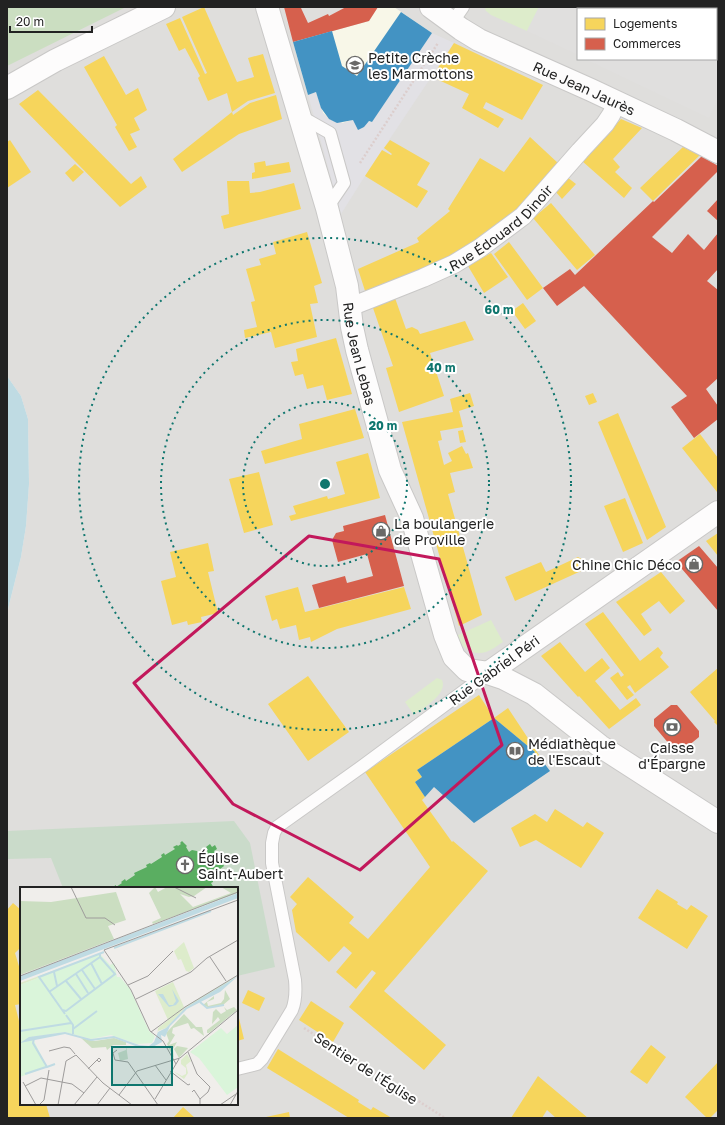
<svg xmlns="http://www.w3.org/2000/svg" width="725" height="1125" font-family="'Golos Text',sans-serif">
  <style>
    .residential { fill: #dfdedc; fill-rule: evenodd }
    .education { fill: #f8f7e8 }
    .grass { fill: #ddeccb }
    .forest { fill: #cbdec1 }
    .cemetery { fill: #cadbca }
    .parking { fill: #e0dfde }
    .plaza { fill: #e2e1e5 }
    .water { fill: #bfdbe3 }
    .homes { fill: #f6d55c }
    .shops { fill: #d6604d }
    .schools { fill: #4393c3 }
    .public { fill: #5aae61 }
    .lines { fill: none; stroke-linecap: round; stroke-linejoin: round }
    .service-casing { stroke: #c9c8c7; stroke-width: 14 }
    .pedestrian-casing { stroke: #c9c8c7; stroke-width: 20 }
    .minor-casing { stroke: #c9c8c7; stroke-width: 24 }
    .path { stroke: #dccecd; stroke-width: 2.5; stroke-dasharray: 2 2; stroke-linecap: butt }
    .service { stroke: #fdfcfc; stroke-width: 12 }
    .pedestrian { stroke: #fdfcfc; stroke-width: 18 }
    .minor { stroke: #fdfcfc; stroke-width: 22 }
    .marked { fill: none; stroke: #c2185b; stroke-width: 3; stroke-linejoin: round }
    .ring { fill: none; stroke: #0f766e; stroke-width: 2; stroke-dasharray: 2 4 }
    .labels { text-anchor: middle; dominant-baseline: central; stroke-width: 4; stroke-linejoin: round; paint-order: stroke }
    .poi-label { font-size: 14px; fill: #222; stroke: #fff; text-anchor: start }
    .street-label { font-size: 14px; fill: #222; stroke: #fff }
    .inset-river { fill: none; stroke: #bfdbe3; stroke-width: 2 }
    .inset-road { fill: none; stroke: #9e9c9b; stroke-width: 1 }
    .view { fill: #0f766e; fill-opacity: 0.15; stroke: #0f766e; stroke-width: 2 }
    .inset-edge { fill: none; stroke: #222; stroke-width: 2 }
    .centre { fill: #0f766e; stroke: #fff; stroke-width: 2 }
    .ring-label { font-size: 12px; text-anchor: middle; font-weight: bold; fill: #0f766e; stroke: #fff; stroke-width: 4; stroke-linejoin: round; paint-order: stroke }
  </style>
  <rect width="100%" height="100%" fill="#f0eeeb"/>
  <path class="residential" d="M 7,7 L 718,7 L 718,1118 L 7,1118 L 7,613 L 21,557 L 26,526 L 29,484 L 28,419 L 21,396 L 7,376 ZM 578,9 L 716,9 L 716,59 L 578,59 ZM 21,888 L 237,888 L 237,1104 L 21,1104 Z"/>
  <path class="education" d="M 378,7 L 394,7 L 432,33 L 372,122 L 353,120 L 343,123 L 333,121 L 329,119 L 323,113 L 316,93 L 308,95 L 293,42 L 369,21 Z"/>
  <path class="grass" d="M 486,7 L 539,7 L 527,31 L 491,15 L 485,10 Z
    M 491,620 L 503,642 C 498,645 492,650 486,652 C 473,656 461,648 456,637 L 458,635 Z
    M 437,678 L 442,680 C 448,694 424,707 414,715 L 405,702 Z"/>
  <path class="forest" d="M 7,7 L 126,7 L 7,66 Z"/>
  <path class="cemetery" d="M 234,821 L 250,843 L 275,967 L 237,976 L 237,888 L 63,888 L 51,858 L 7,859 L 7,831 Z"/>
  <path class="parking" d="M 539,7 L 621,7 L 625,9 L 578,9 L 578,55 L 527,31 Z
    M 716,52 L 718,53 L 718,99 L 709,118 L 585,59 L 716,59 Z"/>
  <path class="plaza" d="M 432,33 L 454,43 L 365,176 L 341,214 L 308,95 L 316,92 L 321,108 L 323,113 L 329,119 L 333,121 L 343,123 L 353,120 L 372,122 Z"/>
  <path class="water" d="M 7,376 L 21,396 L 28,419 L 29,484 L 26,526 L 21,557 L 7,613 Z"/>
  <path class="homes" d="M 204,7 L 237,82 L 254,77 L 248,58 L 263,54 L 275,93 L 248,101 L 232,112 L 227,93 L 208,101 L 198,78 L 200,76 L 185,48 L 179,51 L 166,24 L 180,18 L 205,74 L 207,73 L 182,17 Z
    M 454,43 L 543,85 L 522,120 L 486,102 L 483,108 L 504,119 L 498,128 L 462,108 L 469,94 L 432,77 Z
    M 104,56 L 126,95 L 138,88 L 147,110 L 134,118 L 140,130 L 130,134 L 137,147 L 129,151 L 115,127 L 117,125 L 84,67 Z
    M 38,90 L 131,184 L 141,176 L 147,187 L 120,207 L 19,104 Z
    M 276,95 L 282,119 L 239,134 L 182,172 L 173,159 L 232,112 L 233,115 L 250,103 Z
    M 621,119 L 642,128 L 613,159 L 620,167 L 615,172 L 632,188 L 624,198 L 582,161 Z
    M 530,137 L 559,164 L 514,212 L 479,240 L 430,266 L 366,294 L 358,269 L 419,242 L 417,238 L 450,211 L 448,209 L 480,158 L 504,172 Z
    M 10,140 L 31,172 L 7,188 L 7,142 Z
    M 390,140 L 430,163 L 417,185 L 428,191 L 417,208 L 365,176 L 382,150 L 391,155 L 392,154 L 384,148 Z
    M 683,147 L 700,155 L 653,201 L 640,188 Z
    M 265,161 L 266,166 L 289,162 L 291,172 L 252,179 L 252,173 L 255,172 L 254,163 Z
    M 75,164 L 84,172 L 73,182 L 65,173 Z
    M 567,177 L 576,184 L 562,199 L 555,191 Z
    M 227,181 L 249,181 L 250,193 L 260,192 L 294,183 L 301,209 L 224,229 L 221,216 L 229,214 Z
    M 551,203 L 595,255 L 577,270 L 533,218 Z
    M 307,232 L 322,283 L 314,286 L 318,303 L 310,304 L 317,337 L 275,348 L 271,332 L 245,338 L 244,330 L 257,327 L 251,302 L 255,301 L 246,269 L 261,265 L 259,259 L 276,254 L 273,242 Z
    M 509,242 L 543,288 L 527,300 L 494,254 Z
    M 491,253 L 508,277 L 484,293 L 468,266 Z
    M 395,298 L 406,329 L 412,327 L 418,330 L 420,334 L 465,321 L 474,340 L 430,353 L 444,396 L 399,412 L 386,368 L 393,366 L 373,308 Z
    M 523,303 L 536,321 L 525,329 L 512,311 Z
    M 336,338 L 352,394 L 327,400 L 323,385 L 307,389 L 303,374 L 295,376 L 291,362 L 298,361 L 296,349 Z
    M 470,393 L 474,406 L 459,411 L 463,427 L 440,431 L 442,440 L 438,441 L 444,465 L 452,461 L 448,453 L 462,446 L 466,454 L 468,453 L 473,468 L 450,473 L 455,492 L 448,494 L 482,615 L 459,626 L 402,422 L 453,412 L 450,399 Z
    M 593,393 L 597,402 L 589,405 L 585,396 Z
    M 355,409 L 364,438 L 265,464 L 261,451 L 302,439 L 299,424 Z
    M 618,413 L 666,527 L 647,540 L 598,422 Z
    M 463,430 L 466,442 L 460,443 L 458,431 Z
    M 700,434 L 718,458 L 717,492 L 682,448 Z
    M 368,453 L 380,498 L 291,521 L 289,516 L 296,514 L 293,506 L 327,496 L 328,499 L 345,494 L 336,462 Z
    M 259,472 L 273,525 L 244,533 L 229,479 Z
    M 625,498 L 643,543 L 623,552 L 604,506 Z
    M 718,533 L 718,556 L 706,541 Z
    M 208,543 L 214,571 L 208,572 L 218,613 L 201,617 L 202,622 L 188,625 L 187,621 L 172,625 L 161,581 L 176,577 L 170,552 Z
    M 578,557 L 587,562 L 590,567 L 515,601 L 505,577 L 541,562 L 546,572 Z
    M 661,572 L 685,601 L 670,614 L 659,601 L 641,614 L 652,630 L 644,636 L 616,602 Z
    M 298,587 L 305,612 L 404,587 L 411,609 L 337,629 L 311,642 L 310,637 L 299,640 L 296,625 L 280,629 L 277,619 L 272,621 L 265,596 Z
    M 603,612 L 640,661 L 658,647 L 663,653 L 660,657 L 669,667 L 635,693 L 630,685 L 627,687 L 634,695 L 627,700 L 610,678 L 618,672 L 621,677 L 624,675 L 585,624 Z
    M 560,642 L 585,672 L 602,658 L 610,668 L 595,681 L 620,710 L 636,698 L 641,705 L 609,729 L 579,696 L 578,697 L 541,656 Z
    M 718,668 L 718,726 L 714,722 L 715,721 L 690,692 Z
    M 308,676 L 349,732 L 308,761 L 268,704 Z
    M 479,695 L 494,718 L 417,770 L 422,777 L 415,782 L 425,797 L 422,800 L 452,842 L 453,841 L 488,871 L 384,991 L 446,1045 L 424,1070 L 349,1007 L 376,973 L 372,970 L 356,989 L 336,972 L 352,953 L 344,946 L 329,962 L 296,932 L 292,910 L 297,904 L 290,897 L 308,877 L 354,917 L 349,923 L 368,939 L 430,867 L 365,772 Z
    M 508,708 L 543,761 L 543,762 L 533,754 L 535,752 L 494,718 Z
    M 555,809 L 583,827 L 587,822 L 604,833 L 581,868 L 536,840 L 520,847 L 511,828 L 535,814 L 547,822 Z
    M 657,889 L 678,902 L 677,904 L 687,910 L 691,905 L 708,916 L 687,949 L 638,918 Z
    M 13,903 L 21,910 L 21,947 L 15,953 L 21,973 L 21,1004 L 15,1005 L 21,1029 L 21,1104 L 39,1104 L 40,1105 L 46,1104 L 50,1118 L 7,1118 L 7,910 Z
    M 248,990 L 265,998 L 259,1011 L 242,1003 Z
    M 311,1001 L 344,1023 L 333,1042 L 299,1020 Z
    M 237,1010 L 244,1039 L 237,1041 Z
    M 651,1045 L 666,1057 L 647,1084 L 630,1072 Z
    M 278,1049 L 359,1100 L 358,1102 L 371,1110 L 373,1107 L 392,1118 L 349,1118 L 267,1068 Z
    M 718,1062 L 718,1110 L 710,1118 L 707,1118 L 685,1097 Z
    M 538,1076 L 588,1118 L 556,1118 L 547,1110 L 542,1118 L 511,1118 Z
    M 183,1107 L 195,1118 L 173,1118 Z
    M 289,1112 L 290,1118 L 266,1118 L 266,1117 Z"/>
  <path class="shops" d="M 284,7 L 304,7 L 301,8 L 308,23 L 328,14 L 329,16 L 346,7 L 378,7 L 369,21 L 293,42 Z
    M 690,7 L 718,7 L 718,20 L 716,19 L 716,9 L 695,9 Z
    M 702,156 L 718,166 L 718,171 L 652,237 L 672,253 L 688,234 L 704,250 L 718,233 L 718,269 L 707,281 L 718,290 L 718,378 L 706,389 L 718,406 L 718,419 L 694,438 L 671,407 L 687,396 L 584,286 L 557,306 L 543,288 L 570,269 L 575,275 L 653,201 L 654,202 Z
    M 718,199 L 718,221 L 707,211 Z
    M 385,515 L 404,586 L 319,608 L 312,585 L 345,576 L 347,583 L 373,576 L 367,554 L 338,562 L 332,540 L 336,533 L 344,531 L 343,526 Z
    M 699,546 L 718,568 L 718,611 L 676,562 Z
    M 671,705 L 677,705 L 699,731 L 699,737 L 682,751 L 675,751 L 654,726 L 654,719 Z"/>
  <path class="schools" d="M 401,12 L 432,33 L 372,122 L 369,121 L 364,127 L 358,130 L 353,120 L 337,123 L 329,119 L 321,108 L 316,92 L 308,95 L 293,42 L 332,31 L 342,66 L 357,76 Z
    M 494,718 L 535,752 L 533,754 L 544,763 L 550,771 L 474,823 L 434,787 L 425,797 L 415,782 L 422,777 L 417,770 Z"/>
  <path class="public" d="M 182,841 L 187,846 L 186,847 L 189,852 L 192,850 L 197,851 L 199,855 L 208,850 L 206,847 L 210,844 L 212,847 L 215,845 L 217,849 L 214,851 L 221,861 L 223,860 L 225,863 L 223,864 L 224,866 L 220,869 L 218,867 L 211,872 L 213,876 L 213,882 L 211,883 L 214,888 L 111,888 L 116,885 L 116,887 L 122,883 L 121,882 L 125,879 L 126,881 L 135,875 L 134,873 L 147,867 L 146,865 L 150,863 L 151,864 L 162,857 L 161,855 L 164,853 L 165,855 L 175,849 L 173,847 L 177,845 L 178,846 L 181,844 L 180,843 Z"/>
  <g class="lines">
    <defs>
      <path id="service" d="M 452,23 L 463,7
        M 300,116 L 330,133 L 344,183 L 327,208
        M 237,1069 L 257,1064 L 262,1059 L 292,1010 C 296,1000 296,991 295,980 L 272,863 L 272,843 L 274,833 L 277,827 L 364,765 L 488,673"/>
      <g id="pedestrian">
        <path id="s1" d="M 350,307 L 423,278 L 454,264 L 480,248 L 523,216 L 580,151 L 605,124 L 611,115 L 617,103"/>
      </g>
      <g id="minor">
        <path id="s2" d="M 267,7 L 327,208 L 347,286 L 352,327 L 357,350 L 390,470 L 412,518 L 445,635 L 454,657 L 467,670 L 488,673 L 503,678 L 534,694 L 600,746 L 718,822"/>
        <path id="s3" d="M 431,7 L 461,29 L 479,40 L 591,90 L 676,130 L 718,152"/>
        <path d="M 7,88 L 56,60 L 164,7"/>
        <path d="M 488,673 L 718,512"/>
      </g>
    </defs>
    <use href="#service" class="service-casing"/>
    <use href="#pedestrian" class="pedestrian-casing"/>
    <use href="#minor" class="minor-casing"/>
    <path class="path" d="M 627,7 L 631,9
      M 666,9 L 667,7
      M 675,9 L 676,7
      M 716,39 L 718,40
      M 716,49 L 718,50
      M 360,163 L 438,43
      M 304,1028 L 445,1118"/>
    <use href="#service" class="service"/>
    <use href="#pedestrian" class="pedestrian"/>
    <use href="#minor" class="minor"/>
  </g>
  <path class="marked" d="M 309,536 L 439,559 L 502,745 L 360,870 L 233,804 L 134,683 Z"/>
  <g class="ring">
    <circle cx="325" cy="484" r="82"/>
    <circle cx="325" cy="484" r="164"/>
    <circle cx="325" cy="484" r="246"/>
  </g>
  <defs>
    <symbol id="school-ring" viewBox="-11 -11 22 22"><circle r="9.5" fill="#fff" stroke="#6a6968" stroke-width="1.5"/><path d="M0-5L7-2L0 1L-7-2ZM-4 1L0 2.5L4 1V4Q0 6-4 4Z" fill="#6a6968"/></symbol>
    <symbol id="shop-ring" viewBox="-11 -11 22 22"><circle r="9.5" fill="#fff" stroke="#6a6968" stroke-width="1.5"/><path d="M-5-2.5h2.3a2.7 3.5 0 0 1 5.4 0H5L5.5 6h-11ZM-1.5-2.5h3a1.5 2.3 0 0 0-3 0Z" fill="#6a6968"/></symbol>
    <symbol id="bank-ring" viewBox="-11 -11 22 22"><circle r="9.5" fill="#fff" stroke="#6a6968" stroke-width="1.5"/><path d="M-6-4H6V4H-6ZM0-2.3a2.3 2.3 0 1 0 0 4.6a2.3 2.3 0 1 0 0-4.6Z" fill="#6a6968"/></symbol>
    <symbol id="library-ring" viewBox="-11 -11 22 22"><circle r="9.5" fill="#fff" stroke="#6a6968" stroke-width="1.5"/><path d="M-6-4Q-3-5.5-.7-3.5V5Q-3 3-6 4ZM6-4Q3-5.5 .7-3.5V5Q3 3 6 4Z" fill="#6a6968"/></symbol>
    <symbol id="church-ring" viewBox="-11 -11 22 22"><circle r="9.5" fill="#fff" stroke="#6a6968" stroke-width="1.5"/><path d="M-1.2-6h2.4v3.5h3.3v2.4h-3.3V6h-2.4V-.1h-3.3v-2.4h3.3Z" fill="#6a6968"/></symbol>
  </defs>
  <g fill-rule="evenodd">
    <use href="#school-ring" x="345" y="55" width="20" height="20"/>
    <use href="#shop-ring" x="371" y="521" width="20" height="20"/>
    <use href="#shop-ring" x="684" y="554" width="20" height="20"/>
    <use href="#bank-ring" x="662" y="717" width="20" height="20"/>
    <use href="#library-ring" x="505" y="741" width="20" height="20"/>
    <use href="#church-ring" x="175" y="855" width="20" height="20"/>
  </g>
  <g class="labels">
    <g class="poi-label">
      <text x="368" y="57">Petite Crèche<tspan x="368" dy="16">les Marmottons</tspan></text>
      <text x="394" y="523">La boulangerie<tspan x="394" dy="16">de Proville</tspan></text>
      <text x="681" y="564" text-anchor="end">Chine Chic Déco</text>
      <text x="528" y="743">Médiathèque<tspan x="528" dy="16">de l'Escaut</tspan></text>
      <text x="672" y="747" text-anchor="middle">Caisse<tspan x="672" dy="16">d'Épargne</tspan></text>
      <text x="198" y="857">Église<tspan x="198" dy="16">Saint-Aubert</tspan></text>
    </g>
    <g class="street-label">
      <text stroke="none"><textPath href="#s3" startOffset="174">Rue Jean Jaurès</textPath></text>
      <text stroke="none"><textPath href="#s1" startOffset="172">Rue Édouard Dinoir</textPath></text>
      <text stroke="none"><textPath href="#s2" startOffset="359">Rue Jean Lebas</textPath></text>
      <text transform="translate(494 670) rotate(-36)">Rue Gabriel Péri</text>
      <text transform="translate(366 1068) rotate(33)">Sentier de l'Église</text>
    </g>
  </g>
  <g transform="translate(20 887)">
    <rect width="218" height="218" fill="#f0eeeb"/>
    <path d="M 164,55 L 174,81 L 169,85 L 166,84 L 161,72 L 158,73 L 154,64 ZM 81,66 L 80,67 L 0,98 L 0,96 ZM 218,88 L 197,104 L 165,121 L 146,141 L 138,144 L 137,149 L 138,141 L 165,120 ZM 153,95 L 164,120 L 148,133 L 135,104 ZM 167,167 L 171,174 L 166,178 L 168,186 L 164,192 L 153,184 L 162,189 L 166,187 L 166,181 L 161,177 L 161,173 Z" fill="#ddeccb"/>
    <path d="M 135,0 L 138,5 L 147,0 L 187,0 L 174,9 L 169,10 L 160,7 L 173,20 L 211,6 L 201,0 L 218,0 L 218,6 L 133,37 L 132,35 L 141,31 L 129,6 ZM 96,5 L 106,33 L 88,39 L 94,52 L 0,88 L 0,14 L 31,15 ZM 205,103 L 210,112 L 203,118 L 190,121 L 183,118 L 194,109 L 194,112 L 187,115 L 188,119 L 201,116 L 204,112 ZM 204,120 L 207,123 L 214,120 L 217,123 L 189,146 L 187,146 L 187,143 L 200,133 L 198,130 L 192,137 L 193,125 L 196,122 L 201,127 L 206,124 ZM 164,127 L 176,140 L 182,140 L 184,149 L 174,141 L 171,142 L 168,136 L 153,141 L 152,146 L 155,148 L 149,158 L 157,155 L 153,162 L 154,172 L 147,157 L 149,154 L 146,146 ZM 61,151 L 75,154 L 94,151 L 106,155 L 106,158 L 93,158 L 87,163 L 86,160 L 72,161 ZM 157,159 L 168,161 L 159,171 L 154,162 Z" fill="#cbdec1"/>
    <path d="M 106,158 L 108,172 L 100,174 L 98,166 L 106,163 Z" fill="#cadbca"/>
    <path d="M 80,67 L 90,78 L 94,76 L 97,90 L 100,90 L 110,102 L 129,144 L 135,149 L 132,156 L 117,157 L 91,148 L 71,152 L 45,145 L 12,150 L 27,180 L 0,190 L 0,98 ZM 218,138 L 218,200 L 207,208 L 179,171 L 170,165 L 201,141 L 207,147 Z" fill="#daf5da"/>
    <path d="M 218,6 L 218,11 L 0,94 L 0,89 ZM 218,89 L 200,105 L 167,122 L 150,139 L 145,150 L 141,148 L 142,155 L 131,161 L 118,160 L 94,151 L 71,154 L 45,147 L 0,156 L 9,150 L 45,145 L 71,152 L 94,149 L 119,158 L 129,159 L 134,155 L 138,145 L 146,141 L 165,121 ZM 152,102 L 159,114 L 156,118 L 149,120 L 138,107 L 143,107 L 149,118 L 153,118 L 156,114 Z" fill="#bfdbe3"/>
    <path class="inset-river" d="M 94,61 L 191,24M 71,76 L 82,97M 62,83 L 75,102M 34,85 L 37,99M 56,87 L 68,106M 46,94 L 61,112M 29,105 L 80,70 L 80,67M 180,115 L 187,121 L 204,118M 42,123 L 46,124 L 95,87 L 80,70M 45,127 L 19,90 L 84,65M 46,128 L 53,138 L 53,147M 53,142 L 77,124M 0,144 L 51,136M 14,151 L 13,156 L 27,180 L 35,177M 5,187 L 26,180"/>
    <path class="inset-road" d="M 51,0 L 66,31 L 85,31 L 95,38M 154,0 L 176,11M 190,70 L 206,94M 0,89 L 218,5M 108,98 L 128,89 L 153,64M 116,112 L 171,85 L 187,71 L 218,53M 131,145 L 165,120 L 218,88M 97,163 L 93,166 L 95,173 L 108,175 L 138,218M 29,164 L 44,160 L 50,161 L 55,167M 168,165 L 177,187 L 190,200 L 188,205 L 180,212 L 180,218M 156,177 L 143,154 L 130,144 L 111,103 L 84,63 L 218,13M 135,178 L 146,193M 68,182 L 79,171 L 81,173 L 79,175 L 77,173M 150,184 L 168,198 L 170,197M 3,195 L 16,218M 5,199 L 21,191 L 52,197 L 64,206M 172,205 L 174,203 L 180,212M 99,208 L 117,184 L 160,171 L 218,123M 135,212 L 159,172M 19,218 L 24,213 L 29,183M 38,218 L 46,174 L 56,168 L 83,196 L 112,218M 54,218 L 77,190M 77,218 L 90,201M 200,218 L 216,207M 210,218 L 218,204"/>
    <path class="view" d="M 92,160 L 152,160 L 152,198 L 92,198 Z"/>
    <rect width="218" height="218" class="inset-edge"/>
  </g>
  <circle cx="325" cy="484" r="6" class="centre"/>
  <g class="ring-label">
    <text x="499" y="314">60 m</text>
    <text x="441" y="372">40 m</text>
    <text x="383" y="430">20 m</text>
  </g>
  <rect width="725" height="1125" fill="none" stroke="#222222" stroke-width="16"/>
  <rect x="577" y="8" width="140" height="52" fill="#ffffff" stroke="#a7a7a7"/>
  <rect x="585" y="18" width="20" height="12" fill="#f6d55c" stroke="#a7a7a7"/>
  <text x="613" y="28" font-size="12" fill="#222222">Logements</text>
  <rect x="585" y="38" width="20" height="12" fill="#d6604d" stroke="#a7a7a7"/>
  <text x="613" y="48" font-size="12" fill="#222222">Commerces</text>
  <path d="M10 26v6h82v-6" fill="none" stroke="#222222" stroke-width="2"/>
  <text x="16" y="26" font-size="12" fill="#222222" stroke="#ffffff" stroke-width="3" paint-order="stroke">20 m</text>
</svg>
